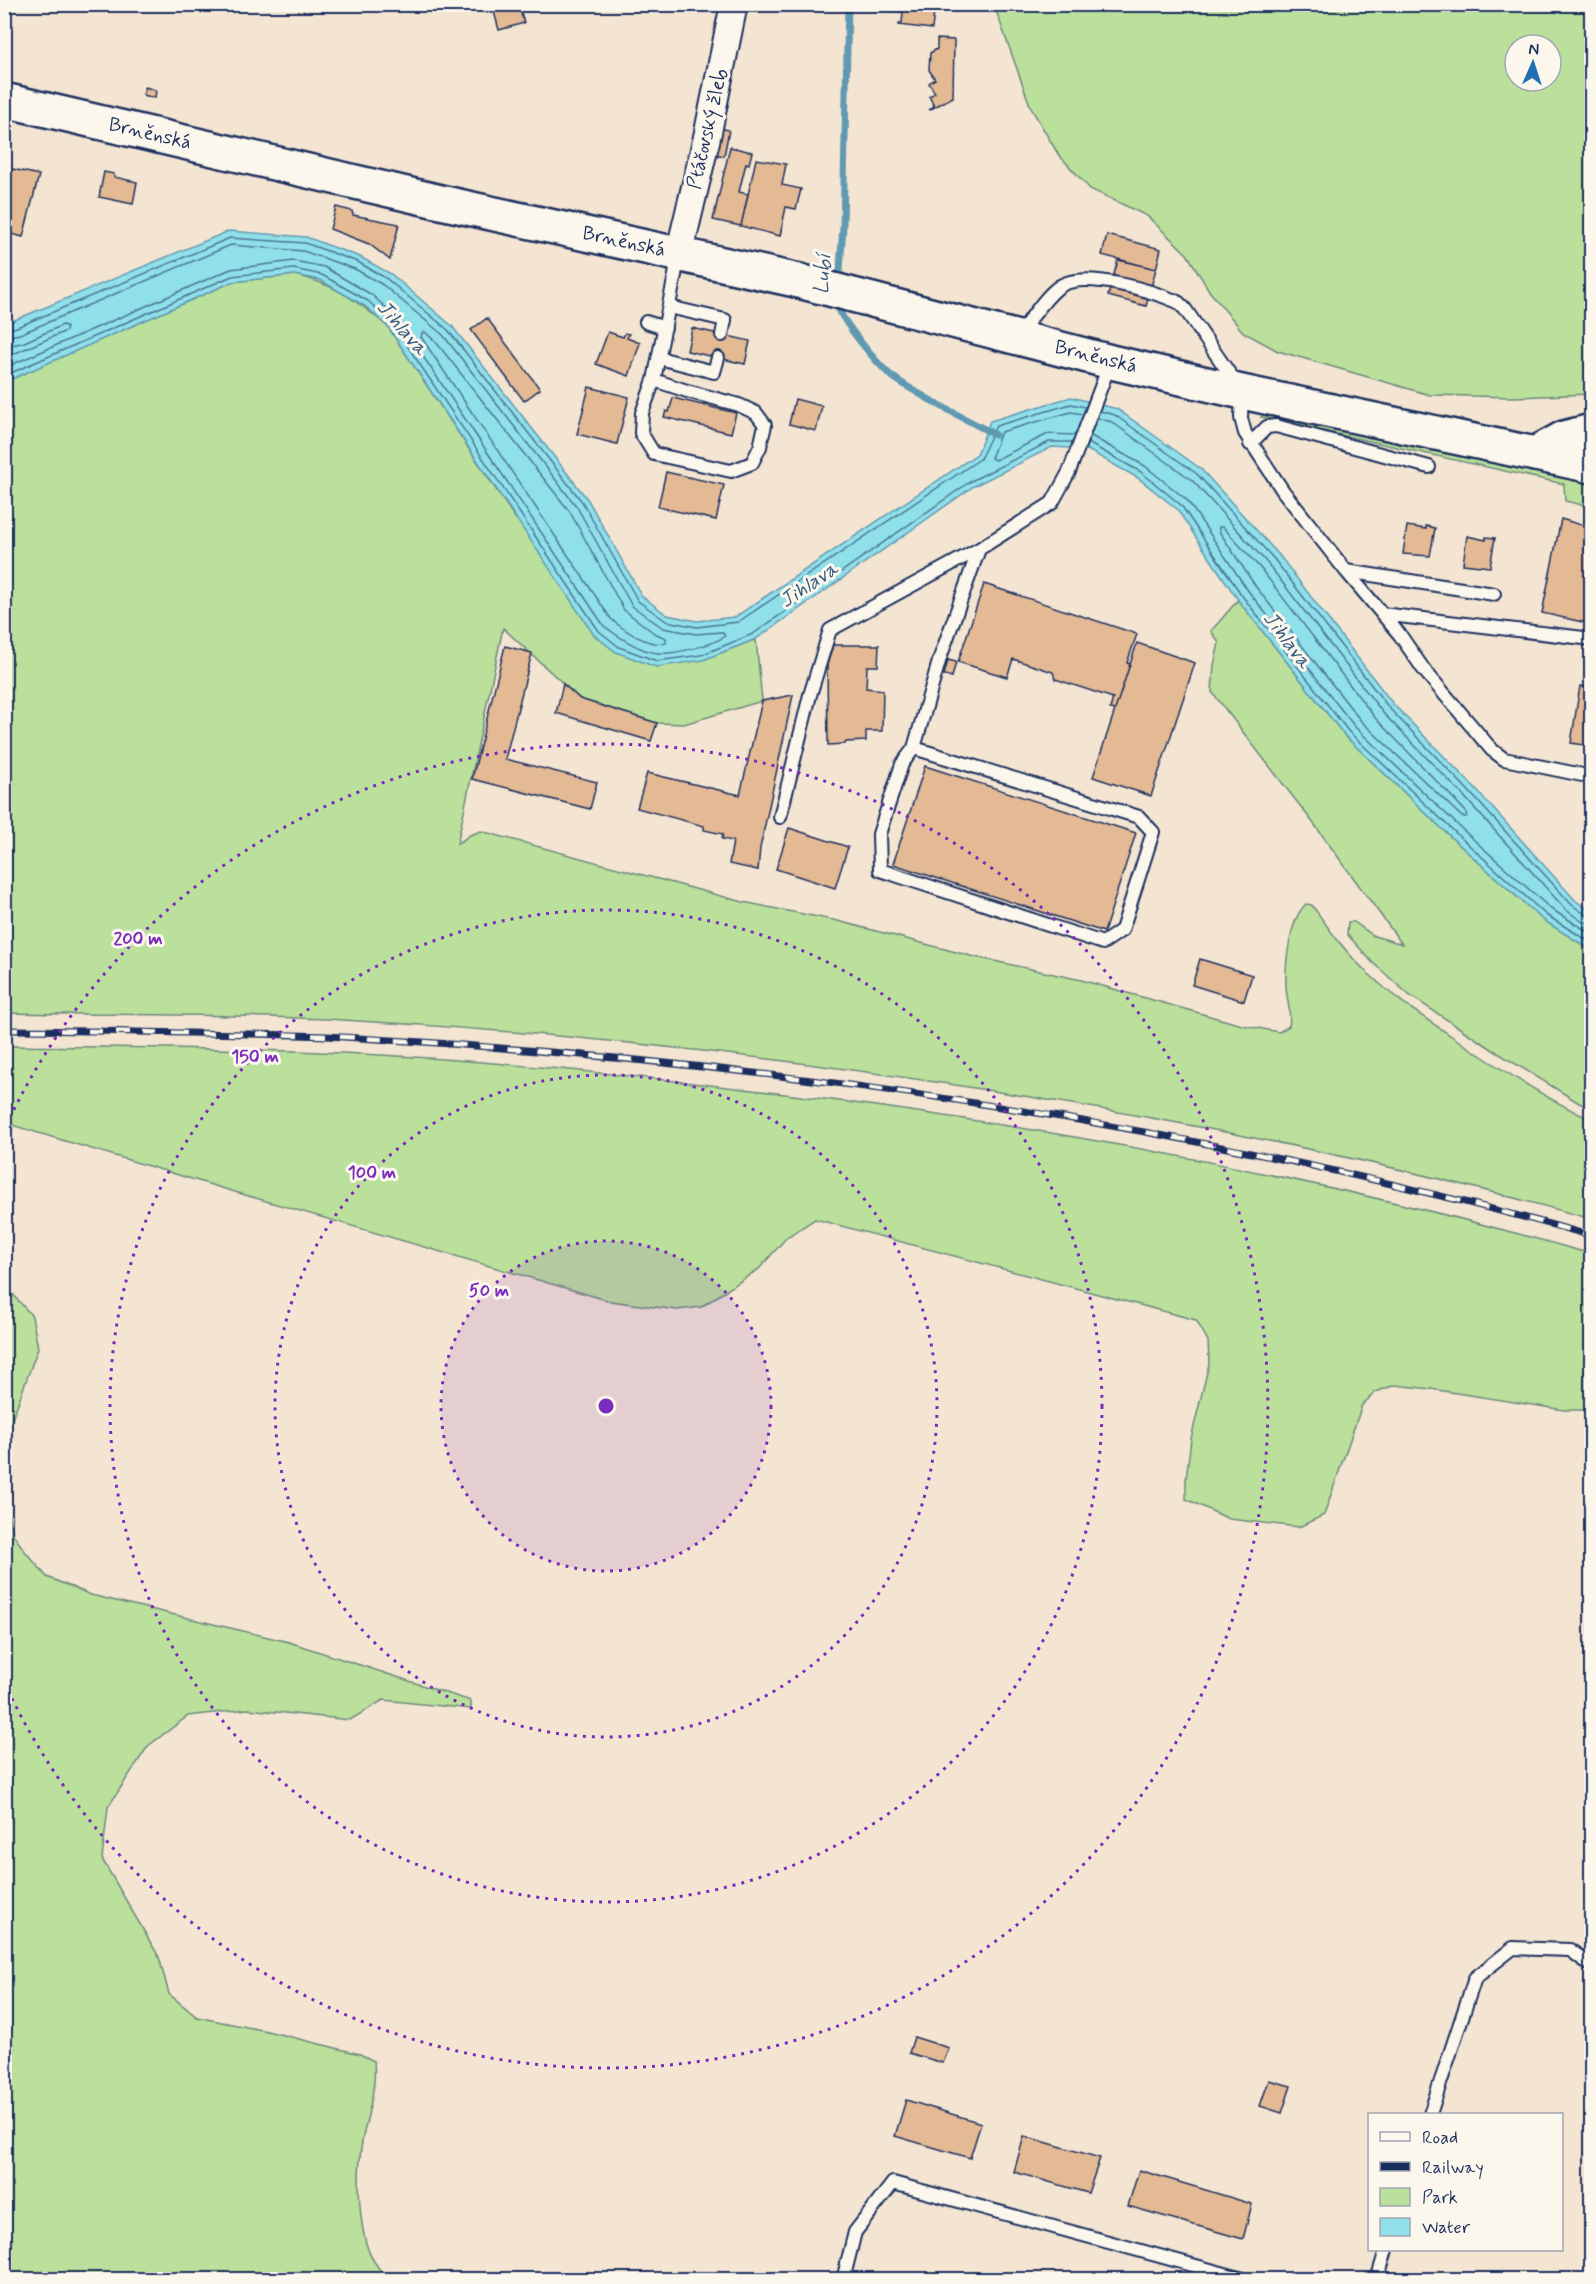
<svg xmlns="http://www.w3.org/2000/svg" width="1596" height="2284" font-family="Mynerve,sans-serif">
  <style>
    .green { fill: #bbe09b; stroke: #6b887c; stroke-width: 1.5; fill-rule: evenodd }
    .water { fill: #90e0ea; stroke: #6199b2; stroke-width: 1.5 }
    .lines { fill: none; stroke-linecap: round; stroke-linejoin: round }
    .shore { stroke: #4a7696; stroke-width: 1.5 }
    .stream { stroke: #6199b2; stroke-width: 7 }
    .building { fill: #e4ba94; stroke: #1b2f5e; stroke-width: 1.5 }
    .lane-casing { stroke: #1b2f5e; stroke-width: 16 }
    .street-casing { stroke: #1b2f5e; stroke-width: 30 }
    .secondary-casing { stroke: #1b2f5e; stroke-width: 38 }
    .primary-casing { stroke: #1b2f5e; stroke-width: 38 }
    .lane { stroke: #fbf7ec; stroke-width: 12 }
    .street { stroke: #fbf7ec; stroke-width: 26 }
    .secondary { stroke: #fbf7ec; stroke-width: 33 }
    .primary { stroke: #fbf7ec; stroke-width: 33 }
    .rail-casing { stroke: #1b2f5e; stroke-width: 7 }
    .rail { stroke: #fbf7ec; stroke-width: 4.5; stroke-dasharray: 14; stroke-linecap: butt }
    .ring { fill: none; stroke: #7b2cbf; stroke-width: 3; stroke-dasharray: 3 6 }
    .labels { text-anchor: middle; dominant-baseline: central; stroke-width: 6; stroke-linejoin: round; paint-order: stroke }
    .street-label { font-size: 20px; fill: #1b2f5e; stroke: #fbf7ec }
    .water-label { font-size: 21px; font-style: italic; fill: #385b81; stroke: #fbf7ec }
    .centre { fill: #7b2cbf; stroke: #fbf7ec; stroke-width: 3 }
    .ring-label { font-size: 18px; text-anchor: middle; font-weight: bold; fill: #7b2cbf; stroke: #fbf7ec; stroke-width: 6; stroke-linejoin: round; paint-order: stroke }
  </style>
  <rect width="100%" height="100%" fill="#f4e5d2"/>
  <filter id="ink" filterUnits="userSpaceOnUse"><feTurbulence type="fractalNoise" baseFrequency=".0167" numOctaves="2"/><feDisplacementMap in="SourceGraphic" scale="12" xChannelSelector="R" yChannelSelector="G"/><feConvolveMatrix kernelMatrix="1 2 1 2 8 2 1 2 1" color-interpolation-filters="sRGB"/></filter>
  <g filter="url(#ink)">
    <path class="green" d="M 994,5 L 1591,5 L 1591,394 L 1514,397 L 1430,395 L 1278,351 L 1243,332 L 1210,292 L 1187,254 L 1147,216 L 1090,189 L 1058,154 L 1031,108 ZM 1515,45 L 1551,45 L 1551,81 L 1515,81 Z
      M 295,275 C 332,283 359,301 388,327 L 515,518 L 703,660 L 756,639 L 762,701 L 684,724 L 657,723 L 580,699 L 503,628 L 457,844 L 470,835 L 481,831 L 743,902 L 838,921 L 971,956 L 1081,980 L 1242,1025 L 1279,1032 L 1289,1026 C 1292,1011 1286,999 1286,985 C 1285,964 1290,918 1306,904 L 1312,905 C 1329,929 1347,955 1370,975 C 1394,998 1423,1017 1450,1035 C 1496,1066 1542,1096 1591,1120 L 1591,1219 C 1405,1166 1215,1127 1024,1096 C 793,1058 561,1032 327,1019 C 220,1014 112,1015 5,1013 L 4,382 L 232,282 Z
      M 1267,411 L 1591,480 L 1591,507 L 1565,501 L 1564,484 L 1261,417 Z
      M 1238,600 L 1345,736 L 1455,841 L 1543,920 L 1591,950 L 1591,1108 L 1579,1103 L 1498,1053 L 1409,995 L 1372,962 L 1347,934 L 1348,922 L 1354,922 L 1374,936 L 1402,944 L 1311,820 L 1212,692 L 1214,665 L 1219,643 L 1211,631 Z
      M 5,1046 C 109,1047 214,1048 319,1052 C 469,1058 620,1074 769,1092 C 1046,1126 1322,1177 1591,1254 L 1591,1410 L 1564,1410 L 1431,1389 L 1395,1385 L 1376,1392 L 1362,1405 L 1324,1515 L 1299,1527 L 1229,1519 L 1186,1499 L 1186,1479 L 1191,1439 L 1209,1364 L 1208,1341 L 1196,1320 L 815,1219 L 787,1237 L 759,1269 L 701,1307 L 677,1310 L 610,1301 L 235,1192 L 5,1123 Z
      M 5,1285 L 32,1316 L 38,1348 L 10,1425 L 5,1451 Z
      M 5,1500 L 13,1534 L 24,1550 L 47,1577 L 91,1595 L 289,1642 L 471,1701 L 471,1709 L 383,1700 L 350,1720 L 248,1709 L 188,1716 L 148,1746 L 108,1807 L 102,1859 L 159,1957 L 169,1994 L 197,2017 L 267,2031 L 360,2054 L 374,2061 C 377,2090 367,2114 362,2142 C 357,2173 358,2223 369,2252 C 373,2262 381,2271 387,2279 L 5,2279 Z"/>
    <path class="water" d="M 229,231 L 306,237 L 360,257 L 391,274 L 452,326 L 588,500 L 642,596 L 667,615 L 697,621 L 735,617 L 977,454 L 990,421 L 1071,397 L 1117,409 L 1201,469 L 1279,555 L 1393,704 L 1471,784 L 1576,901 L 1591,911 L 1591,950 L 1543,920 L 1455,841 L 1345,736 L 1238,600 L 1177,509 L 1138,478 L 1086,449 L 1052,447 L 974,486 L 756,639 L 703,660 L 656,667 L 616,652 L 594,635 L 388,327 L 365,306 L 320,280 L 295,275 L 232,282 L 5,382 L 5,324 Z"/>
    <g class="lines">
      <path class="shore" d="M 4,330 L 17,327 L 230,238 L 305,243 L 358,262 L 387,279 L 448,330 L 583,503 L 638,601 L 666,621 L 697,627 L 738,622 L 980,459 L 996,426 L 1071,404 L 1085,407
        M 422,333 L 425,332 L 436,342 L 570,512 L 624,610 L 654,633 L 666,638 L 666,643 C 648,647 624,630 611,619 L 421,337 Z
        M 4,337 L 20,334 L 231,245 L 303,251 L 355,269 L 383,285 L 443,335 L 577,507 L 632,606 L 663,628 L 696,634 L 722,632 L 725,636 C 713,645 673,655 658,653 C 641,652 617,636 604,626 L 398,319 L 372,295 L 324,267 L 294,261 L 231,269 L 4,368
        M 4,346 L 22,343 L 63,325 L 67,327 L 66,331 L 4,358
        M 4,376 L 232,276 L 294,269 L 322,275 L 368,301 L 392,323 L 599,631 L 619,647 L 657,661 L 701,655 L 753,634 L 971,481 L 1049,442 L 1072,442
        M 1100,411 L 1115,415 L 1197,474 L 1274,559 L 1389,708 L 1466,788 L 1572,905 L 1586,915 L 1592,916
        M 1097,418 L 1112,422 L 1192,480 L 1268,564 L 1383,713 L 1461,793 L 1566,910 L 1583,922 L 1592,923
        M 1075,435 L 1048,434 L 995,460 L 991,458 L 1001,432 L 1071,412 L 1083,414
        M 1091,436 L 1145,466 L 1187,500 L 1249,592 L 1355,727 L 1464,831 L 1551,909 L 1592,934
        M 1088,443 L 1141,472 L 1181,505 L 1243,597 L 1349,732 L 1459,836 L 1546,915 L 1592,943
        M 1219,527 L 1223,527 L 1261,569 L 1376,719 L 1454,799 L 1467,813 L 1466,817 L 1462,817 L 1361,721 L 1256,587 L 1219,531 Z"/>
      <path class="stream" d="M 839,284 L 843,226 L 848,4
        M 837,301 C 835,315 881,368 893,377 C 922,398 963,417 995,435"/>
    </g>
    <path class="building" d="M 492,4 L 518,4 L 524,23 L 499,30 Z
      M 878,4 L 935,4 L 932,29 L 899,25 L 899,23 L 902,23 L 903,12 L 877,9 Z
      M 937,39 L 954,40 L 953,97 L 929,110 L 934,106 L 929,96 L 935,93 L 929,83 L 935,79 L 929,70 L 930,53 L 937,49 Z
      M 145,87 L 156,90 L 155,98 L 143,95 Z
      M 715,127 L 729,130 L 724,156 L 710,153 Z
      M 730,147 L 752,152 L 749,164 L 746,163 L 739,192 L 748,194 L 741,226 L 713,220 Z
      M 756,159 L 786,164 L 782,185 L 801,189 L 796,209 L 786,207 L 780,236 L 741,226 Z
      M 4,167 L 39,175 L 23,237 L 4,232 Z
      M 104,172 L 114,174 L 114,177 L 137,182 L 133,204 L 99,197 Z
      M 336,207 L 352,211 L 353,215 L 399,224 L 390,260 L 369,244 L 330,229 Z
      M 1107,235 L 1161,249 L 1156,269 L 1102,255 Z
      M 1118,260 L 1156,269 L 1146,306 L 1108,296 Z
      M 487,318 L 540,389 L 524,401 L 471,330 Z
      M 692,328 L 750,341 L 745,364 L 687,351 Z
      M 608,332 L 623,337 L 625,333 L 629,334 L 627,338 L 640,343 L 629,376 L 596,364 Z
      M 589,387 L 629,397 L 617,444 L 577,434 Z
      M 673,398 L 736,413 L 731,433 L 664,417 L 666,411 L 669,412 Z
      M 795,399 L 822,406 L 816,431 L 789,424 Z
      M 666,472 L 724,485 L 716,520 L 658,507 Z
      M 1561,519 L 1592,528 L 1592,603 L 1587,623 L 1542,613 Z
      M 1407,526 L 1426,529 L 1426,526 L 1435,528 L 1430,556 L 1403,554 Z
      M 1467,536 L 1486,540 L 1486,537 L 1495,538 L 1490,567 L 1463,564 Z
      M 984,584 L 1137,634 L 1127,663 L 1130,664 L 1115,710 L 1110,709 L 1113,698 L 1055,679 L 1053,672 L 1013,659 L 1007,677 L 958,662 Z
      M 1137,643 L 1195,663 L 1151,796 L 1093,777 Z
      M 833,645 L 879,645 L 878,666 L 867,666 L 866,688 L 883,690 L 882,731 L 866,731 L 866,741 L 846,742 L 845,744 L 828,745 L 827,665 Z
      M 505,646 L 532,653 L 505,759 L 597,782 L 590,809 L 472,779 Z
      M 948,660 L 956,662 L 952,677 L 944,675 Z
      M 563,684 L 580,699 L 657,723 L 651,741 L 556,713 Z
      M 1580,686 L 1592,688 L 1592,746 L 1571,743 Z
      M 793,695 L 760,848 L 758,870 L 729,864 L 733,841 L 722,839 L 723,834 L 704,830 L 704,826 L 637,808 L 647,773 L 740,795 L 762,701 Z
      M 925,766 L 1136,833 L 1104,932 L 893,864 Z
      M 789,828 L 848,847 L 835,888 L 776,869 Z
      M 1200,959 L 1252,975 L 1244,1001 L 1192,985 Z
      M 914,2037 L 949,2048 L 943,2063 L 909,2053 Z
      M 1269,2080 L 1291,2086 L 1282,2113 L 1260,2106 Z
      M 906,2100 L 981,2123 L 970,2158 L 895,2136 Z
      M 1024,2136 L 1100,2158 L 1088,2193 L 1014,2172 Z
      M 1139,2170 L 1252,2204 L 1243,2239 L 1128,2206 Z"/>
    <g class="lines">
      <defs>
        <path id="lane" d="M 669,307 L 725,320 L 722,335
          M 646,322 L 665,328
          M 1018,336 C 1029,322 1045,296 1060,286 C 1085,270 1152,291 1178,302 L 1185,309 L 1242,392 L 1241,418 L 1245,433 L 1283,491 L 1346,571 L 1400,635 L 1424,670 L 1492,750 L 1504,759 L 1592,777
          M 659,358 L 714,372 L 718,358
          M 654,380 L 687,391 L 739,405 L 756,413 L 765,425 L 760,447 L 752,463 L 731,471 L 654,454 L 641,433 L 642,413 L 654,380 L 679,255
          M 1250,444 L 1267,427 L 1276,426 L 1429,467
          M 1346,571 L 1494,594
          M 1382,614 L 1592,639
          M 914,748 L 1139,817 L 1153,832 L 1122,930 L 1103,943 L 880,870 L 879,834 L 902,764 L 914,748 L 940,658 L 979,549 L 1052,503 L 1069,472 L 1110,363
          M 780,817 L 810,695 L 830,630 L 979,549
          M 1430,2114 L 1475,1978 L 1513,1948 L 1570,1950 L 1592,1966
          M 843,2280 L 855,2232 L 893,2183 L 1247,2280
          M 1377,2280 L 1386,2250"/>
        <path id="street" d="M 679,254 L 707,137 L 734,4"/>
        <path id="secondary" d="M 1535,454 L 1564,438 L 1592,431"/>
        <path id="primary" d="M 4,100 L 445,203 L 795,280 L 1111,362 L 1242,392 L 1592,466"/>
      </defs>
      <use href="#lane" class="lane-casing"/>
      <use href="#street" class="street-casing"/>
      <use href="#secondary" class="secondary-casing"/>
      <use href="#primary" class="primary-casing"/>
      <use href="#lane" class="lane"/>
      <use href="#street" class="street"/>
      <use href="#secondary" class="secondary"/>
      <use href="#primary" class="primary"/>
      <defs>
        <path id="rail" d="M 4,1030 C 66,1030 128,1032 190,1033 C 236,1034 282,1034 327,1036 C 752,1060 1182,1120 1592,1236"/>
      </defs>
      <use href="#rail" class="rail-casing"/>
      <use href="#rail" class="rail"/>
    </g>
  </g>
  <circle cx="606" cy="1406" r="165" fill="#7b2cbf" fill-opacity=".12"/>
  <g class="ring">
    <circle cx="606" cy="1406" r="165"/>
    <circle cx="606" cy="1406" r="331"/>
    <circle cx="606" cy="1406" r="496"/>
    <path d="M6 1126A662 662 0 1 1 6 1686"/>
  </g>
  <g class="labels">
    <g class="street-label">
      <text transform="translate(708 129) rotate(-77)">Ptáčovský žleb</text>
      <text transform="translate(150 134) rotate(13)">Brněnská</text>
      <text transform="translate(624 242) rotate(12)">Brněnská</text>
      <text transform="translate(1096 357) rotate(14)">Brněnská</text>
    </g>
    <g class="water-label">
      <text transform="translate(823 274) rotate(-85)">Lubí</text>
      <text transform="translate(402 328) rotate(49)">Jihlava</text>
      <text transform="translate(809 585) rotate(-34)">Jihlava</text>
      <text transform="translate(1287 640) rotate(53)">Jihlava</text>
    </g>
  </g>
  <circle cx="606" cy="1406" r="9" class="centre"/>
  <g class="ring-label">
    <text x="138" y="944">200 m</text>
    <text x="255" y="1062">150 m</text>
    <text x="372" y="1178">100 m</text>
    <text x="489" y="1296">50 m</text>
  </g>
  <rect width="1596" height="2284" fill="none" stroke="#fbf7ec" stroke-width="24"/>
  <rect x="12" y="12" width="1572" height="2260" fill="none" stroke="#1b2f5e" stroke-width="2" filter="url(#ink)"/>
  <rect x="1368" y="2113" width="195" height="138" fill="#fbf7ec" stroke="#a1a7b3" stroke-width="1.5"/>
  <rect x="1380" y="2132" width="30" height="9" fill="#fbf7ec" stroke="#a1a7b3" stroke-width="1.5"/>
  <text x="1422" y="2143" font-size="18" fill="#1b2f5e">Road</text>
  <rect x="1380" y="2162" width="30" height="9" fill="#1b2f5e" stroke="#a1a7b3" stroke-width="1.5"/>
  <text x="1422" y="2173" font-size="18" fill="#1b2f5e">Railway</text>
  <rect x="1380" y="2188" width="30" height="18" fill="#bbe09b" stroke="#a1a7b3" stroke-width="1.5"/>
  <text x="1422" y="2203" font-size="18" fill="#1b2f5e">Park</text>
  <rect x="1380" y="2218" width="30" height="18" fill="#90e0ea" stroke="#a1a7b3" stroke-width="1.5"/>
  <text x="1422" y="2233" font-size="18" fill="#1b2f5e">Water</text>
  <g transform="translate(1533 63) rotate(3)"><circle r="28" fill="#fbf7ec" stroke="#a1a7b3" stroke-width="1.5"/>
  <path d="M0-4.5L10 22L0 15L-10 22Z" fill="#1f6fb2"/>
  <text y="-9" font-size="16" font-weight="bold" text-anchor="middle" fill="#1b2f5e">N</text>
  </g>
</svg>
